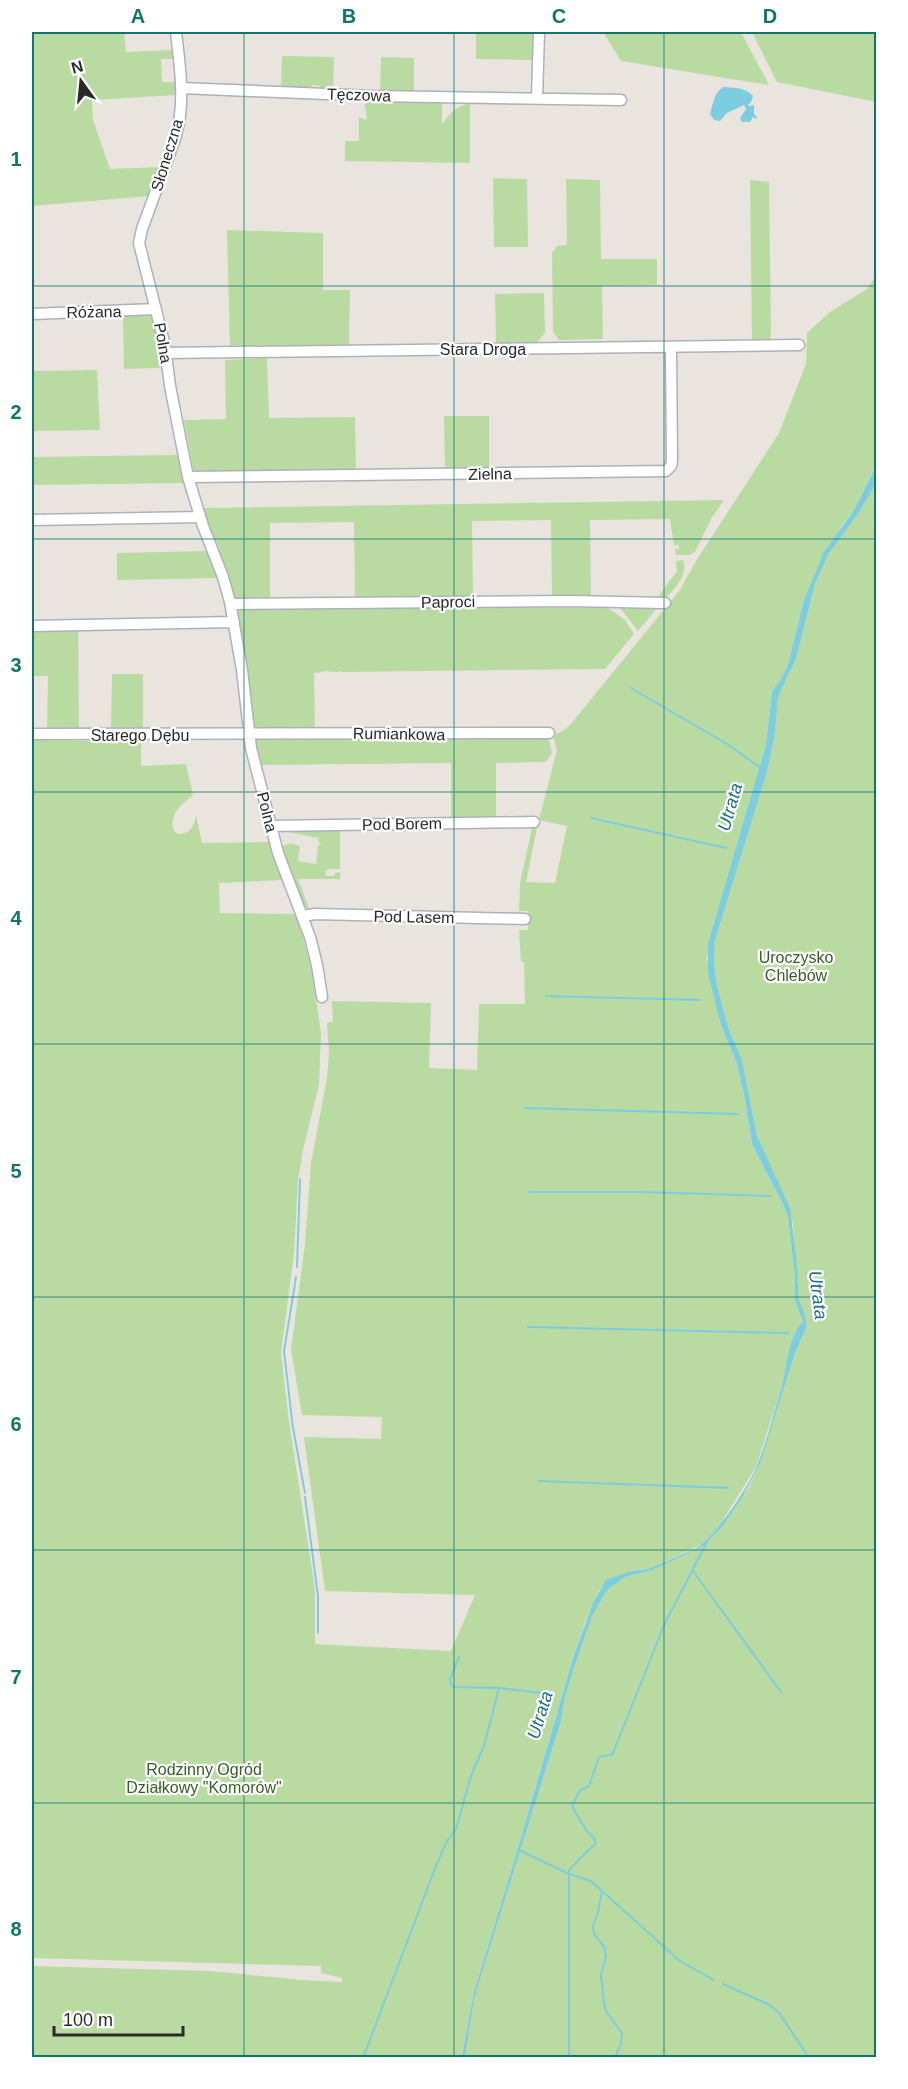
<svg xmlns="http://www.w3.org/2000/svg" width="908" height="2089" font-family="Arial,sans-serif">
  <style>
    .green { fill: #b9dba1 }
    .water { fill: #7dcde0 }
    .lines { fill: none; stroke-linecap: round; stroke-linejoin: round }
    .stream { stroke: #7dcde0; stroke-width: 2 }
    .street-casing { stroke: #aeb1b9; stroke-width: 13 }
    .street { stroke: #fff; stroke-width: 10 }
    .grid { fill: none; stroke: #0f766e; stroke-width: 1.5; stroke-opacity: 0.55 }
    .labels { text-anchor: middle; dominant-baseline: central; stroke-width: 4.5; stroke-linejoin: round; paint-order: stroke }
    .street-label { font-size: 16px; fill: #2a2a2a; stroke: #fff }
    .park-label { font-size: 16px; fill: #345f23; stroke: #fff }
    .water-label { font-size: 18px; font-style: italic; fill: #1d6e8b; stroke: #fff }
    .neatline { fill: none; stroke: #0f766e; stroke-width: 2 }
    .grid-label { font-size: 20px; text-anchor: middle; font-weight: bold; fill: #0f766e }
  </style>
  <rect width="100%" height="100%" fill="#eae4de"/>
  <path class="green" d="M 32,32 L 124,32 L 126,52 L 172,50 L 173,59 L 161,59 L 162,82 L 176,82 L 177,95 L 92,100 L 93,120 L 110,169 L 161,167 L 150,196 L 32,206 Z
    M 476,32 L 535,32 L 534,60 L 476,59 Z
    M 603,32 L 741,32 L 769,85 L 621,61 Z
    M 752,32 L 876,32 L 876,102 L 777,82 Z
    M 282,56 L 334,57 L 333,90 L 322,89 L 319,86 L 313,85 L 308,89 L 281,88 Z
    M 381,57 L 414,58 L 414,93 L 380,92 Z
    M 367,99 L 442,100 L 442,124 L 453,111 L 470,101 L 470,163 L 345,161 L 345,141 L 359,141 L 359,117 L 367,120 L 365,105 Z
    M 493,178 L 527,179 L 528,247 L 494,247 Z
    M 566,179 L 600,180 L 601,259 L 657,259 L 657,285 L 602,286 L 603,339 L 559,340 L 553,332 L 552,253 L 557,246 L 567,245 Z
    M 750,180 L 769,182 L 771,337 L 770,341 L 752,341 Z
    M 227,230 L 323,233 L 323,290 L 350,290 L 349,346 L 266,347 L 266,345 L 259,345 L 257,347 L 242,347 L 241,345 L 233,345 L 230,347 Z
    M 876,276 L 876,466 L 854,510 L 840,528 L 804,600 L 788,665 L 780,682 L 772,691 L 766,745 L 707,958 L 721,1025 L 737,1064 L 745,1099 L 752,1144 L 784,1206 L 788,1217 L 795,1277 L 795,1300 L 803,1322 L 795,1331 L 782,1386 L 756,1467 L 719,1526 L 704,1543 L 697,1547 L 648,1569 L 632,1571 L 619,1577 L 604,1584 L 599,1591 L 586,1620 L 574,1655 L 516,1855 L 474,1992 L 462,2057 L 32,2057 L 32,1966 L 211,1971 L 301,1980 L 342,1982 L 342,1978 L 321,1973 L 321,1966 L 32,1958 L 32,740 L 136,742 L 137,740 L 141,740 L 141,766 L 186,764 L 193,795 C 181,805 168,814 174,831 L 178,834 C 191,834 194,826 196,815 L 202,843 L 270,842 L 282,880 L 219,883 L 220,913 L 297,914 L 312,972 L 321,1033 L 319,1085 L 303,1150 L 298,1180 L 294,1254 L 281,1352 L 289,1422 L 315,1589 L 315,1644 L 451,1651 L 475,1595 L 325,1591 L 304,1437 L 381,1439 L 382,1417 L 302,1415 L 291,1349 L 305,1244 L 311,1163 L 327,1078 L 329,1052 L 327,1023 L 333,1022 L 332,1001 L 431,1003 L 429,1068 L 477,1070 L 479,1004 L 525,1004 L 524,962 L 521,962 L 519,930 L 528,930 L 528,911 L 519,911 L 520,883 L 532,828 L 537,828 L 526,882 L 555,883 L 567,826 L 539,820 L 557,750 L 553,735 L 563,731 L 570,725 L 680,590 L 696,561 L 779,433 L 806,364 L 807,333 L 830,312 L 867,289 Z
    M 544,293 L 545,333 L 534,345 L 496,345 L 495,294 Z
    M 152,313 L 159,345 L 161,366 L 159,368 L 124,369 L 123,315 Z
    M 267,358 L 269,418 L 355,417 L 356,472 L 194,473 L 184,420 L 226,419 L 225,360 Z
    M 97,370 L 100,430 L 32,431 L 32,371 Z
    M 444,416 L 489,416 L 489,471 L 445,471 Z
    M 176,455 L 179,457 L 185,483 L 32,485 L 32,457 Z
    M 876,481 L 876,2057 L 465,2058 L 474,2000 L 479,1982 L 561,1721 L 565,1697 L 576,1662 L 593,1614 L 607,1590 L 625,1577 L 652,1570 L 702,1547 L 723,1526 L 749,1487 L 760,1464 L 795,1353 L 807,1326 L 805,1314 L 799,1300 L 793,1223 L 757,1136 L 742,1060 L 728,1027 L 717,985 L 714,963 L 715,940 L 767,772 L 775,734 L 778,697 L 796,659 L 815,584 L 828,555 L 860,511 Z
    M 724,500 L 711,519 L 695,552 L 690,555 L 676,555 L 675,549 L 679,549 L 679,545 L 674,545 L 670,519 L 590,520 L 591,598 L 552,598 L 551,520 L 472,521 L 473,599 L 355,600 L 354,522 L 270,523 L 270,601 L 240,601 L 232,597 L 217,553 L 220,551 L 216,540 L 212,541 L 201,508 Z
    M 207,551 L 219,578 L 117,580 L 117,553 Z
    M 683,560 C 689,572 674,594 662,599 C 654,602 642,600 633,600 L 633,597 L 658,597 L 677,571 L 676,561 Z
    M 659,606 L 638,631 L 620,608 L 620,607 Z
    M 235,607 L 608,608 L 625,620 L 634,634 L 605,669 L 342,672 L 339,671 L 338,672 L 323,671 L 323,672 L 314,673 L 315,730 L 251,729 L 248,672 Z
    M 78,629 L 79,729 L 47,729 L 48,676 L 32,676 L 32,630 Z
    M 112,674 L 143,674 L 143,730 L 111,729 Z
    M 263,738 L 542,738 L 549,740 L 552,753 L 546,762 L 496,763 L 496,818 L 451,818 L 451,763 L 259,765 L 255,740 Z
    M 289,830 L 340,830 L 340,869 L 330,869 L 325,871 L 326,876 L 334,876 L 335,873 L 340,872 L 340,879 L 298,879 L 310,911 L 303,904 L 280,848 C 287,843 293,842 300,847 L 298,861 L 316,864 L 318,846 L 321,844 L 318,842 L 319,838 L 288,832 Z"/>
  <path class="water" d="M 723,87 C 735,88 745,87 753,96 L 751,102 L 748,105 L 749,106 L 754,105 L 754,114 L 757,117 L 756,119 L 753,117 L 750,122 L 742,122 L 740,118 L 746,109 L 744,105 L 727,113 L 720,121 L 714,120 L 710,114 C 713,104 714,93 723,87 Z
    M 876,466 L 876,481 L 872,490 L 860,511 L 828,555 L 815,584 L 796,659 L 778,697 L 775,734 L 767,772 L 715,940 L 714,963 L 717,985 L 728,1027 L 742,1060 L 757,1136 L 790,1208 L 796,1255 L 799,1300 L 805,1314 L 807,1326 L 795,1353 L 760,1464 L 743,1496 L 723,1526 L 702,1547 L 652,1570 L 625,1577 L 607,1590 L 593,1614 L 576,1662 L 565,1697 L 561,1721 L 479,1982 L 474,2000 L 465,2057 L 462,2057 L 474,1992 L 516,1855 L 574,1655 L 593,1603 L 606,1580 L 632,1571 L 648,1569 L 697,1548 C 717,1534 747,1489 757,1466 C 767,1441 774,1412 782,1386 C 786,1370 790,1330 803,1322 L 795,1300 L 795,1277 L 788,1217 L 784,1206 L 752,1144 L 745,1099 L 737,1064 L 721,1025 L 708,973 L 708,944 L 766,745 L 772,691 L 780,681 L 788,665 L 804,600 L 824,552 L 854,510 Z"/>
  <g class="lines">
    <path class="stream" d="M 631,688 L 727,744 L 761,768
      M 591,818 L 726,848
      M 546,996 L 700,1000
      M 525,1108 L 738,1114
      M 529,1192 L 642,1192 L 771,1196
      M 297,1267 L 300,1179
      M 295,1282 L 296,1277
      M 528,1327 L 788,1333
      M 292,1420 L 284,1351 L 295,1284
      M 292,1422 L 305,1493
      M 539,1481 L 729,1488
      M 305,1497 L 318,1596 L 318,1633
      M 693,1571 L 781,1692
      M 459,1657 L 450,1679 L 451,1685 L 454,1687 L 499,1688 L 550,1694
      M 519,1850 L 569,1874 L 591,1881 L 680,1961 L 714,1980
      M 602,1891 L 598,1912 L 593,1926 L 594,1934 L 604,1946 L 606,1957 L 601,1975 L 604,2003 L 606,2011 L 622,2033 L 621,2043 L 615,2058
      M 723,1984 L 770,2005 L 780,2014 L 809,2058
      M 363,2058 L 436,1866 L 447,1841 L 456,1829 L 471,1776 L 484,1746 L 499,1688
      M 569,2058 L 569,1871 C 576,1861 587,1852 596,1843 L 594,1838 L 586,1830 L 572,1806 L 580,1790 L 589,1786 L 599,1757 L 611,1755 L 613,1753 L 665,1623 L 707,1542"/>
    <defs>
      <path id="street" d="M 176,32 C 180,67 186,104 175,139 L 142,229 L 139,243 L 165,346 L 170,386 L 188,477 L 203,526 L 223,577 L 230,602 L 242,670 L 251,748 L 278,853 L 310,937 L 317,965 L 322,997
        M 181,88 L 373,96 L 621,100
        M 537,98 L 539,32
        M 32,314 L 156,309
        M 166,353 L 799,345
        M 188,477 L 666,471 L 671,466 L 672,461 L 671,347
        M 32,520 L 200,517
        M 231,604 L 572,601 L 665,603
        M 32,626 L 234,622
        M 32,734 L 549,733
        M 270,826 L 534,822
        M 303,916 L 315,914 L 525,919"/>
    </defs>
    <use href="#street" class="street-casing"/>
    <use href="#street" class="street"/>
  </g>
  <path class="grid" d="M 244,32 L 244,2058M 454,32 L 454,2058M 664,32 L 664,2058M 32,286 L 876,286M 32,539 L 876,539M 32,792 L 876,792M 32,1044 L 876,1044M 32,1297 L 876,1297M 32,1550 L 876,1550M 32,1803 L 876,1803"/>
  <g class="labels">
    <g class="street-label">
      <text transform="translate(359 95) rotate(2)">Tęczowa</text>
      <text transform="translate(167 155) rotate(-73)">Słoneczna</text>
      <text transform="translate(94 312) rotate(-1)">Różana</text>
      <text transform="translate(163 343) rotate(80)">Polna</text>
      <text x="483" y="349">Stara Droga</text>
      <text transform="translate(490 474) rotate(-1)">Zielna</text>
      <text transform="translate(448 602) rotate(-1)">Paproci</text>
      <text transform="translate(399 734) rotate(1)">Rumiankowa</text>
      <text x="140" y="735">Starego Dębu</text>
      <text transform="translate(267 812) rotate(76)">Polna</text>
      <text transform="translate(402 824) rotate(-1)">Pod Borem</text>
      <text transform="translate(414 917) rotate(1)">Pod Lasem</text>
    </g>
    <g class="park-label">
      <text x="796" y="957">Uroczysko<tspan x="796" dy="18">Chlebów</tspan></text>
      <text x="204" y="1769">Rodzinny Ogród<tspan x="204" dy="18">Działkowy "Komorów"</tspan></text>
    </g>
    <g class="water-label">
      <text transform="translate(730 807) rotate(-74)">Utrata</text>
      <text transform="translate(818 1295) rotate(82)">Utrata</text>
      <text transform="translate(540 1715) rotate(-73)">Utrata</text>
    </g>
  </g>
  <rect width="908" height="2089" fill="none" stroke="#ffffff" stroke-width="66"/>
  <g transform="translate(81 81) rotate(345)" stroke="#ffffff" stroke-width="4.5" paint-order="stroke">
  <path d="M0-4.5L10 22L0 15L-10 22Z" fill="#2a2a2a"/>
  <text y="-9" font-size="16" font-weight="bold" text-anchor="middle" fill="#2a2a2a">N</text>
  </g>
  <path d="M54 2026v9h129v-9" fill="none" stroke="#2a2a2a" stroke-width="3"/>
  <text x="63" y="2026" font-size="18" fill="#2a2a2a" stroke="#ffffff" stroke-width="4.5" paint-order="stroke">100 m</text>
  <rect x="33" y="33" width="842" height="2023" class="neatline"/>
  <g class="grid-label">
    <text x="138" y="23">A</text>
    <text x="349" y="23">B</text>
    <text x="559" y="23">C</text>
    <text x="770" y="23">D</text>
    <text x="16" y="166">1</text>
    <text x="16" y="419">2</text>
    <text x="16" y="672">3</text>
    <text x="16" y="925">4</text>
    <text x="16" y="1178">5</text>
    <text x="16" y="1431">6</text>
    <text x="16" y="1684">7</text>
    <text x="16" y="1936">8</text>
  </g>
</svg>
